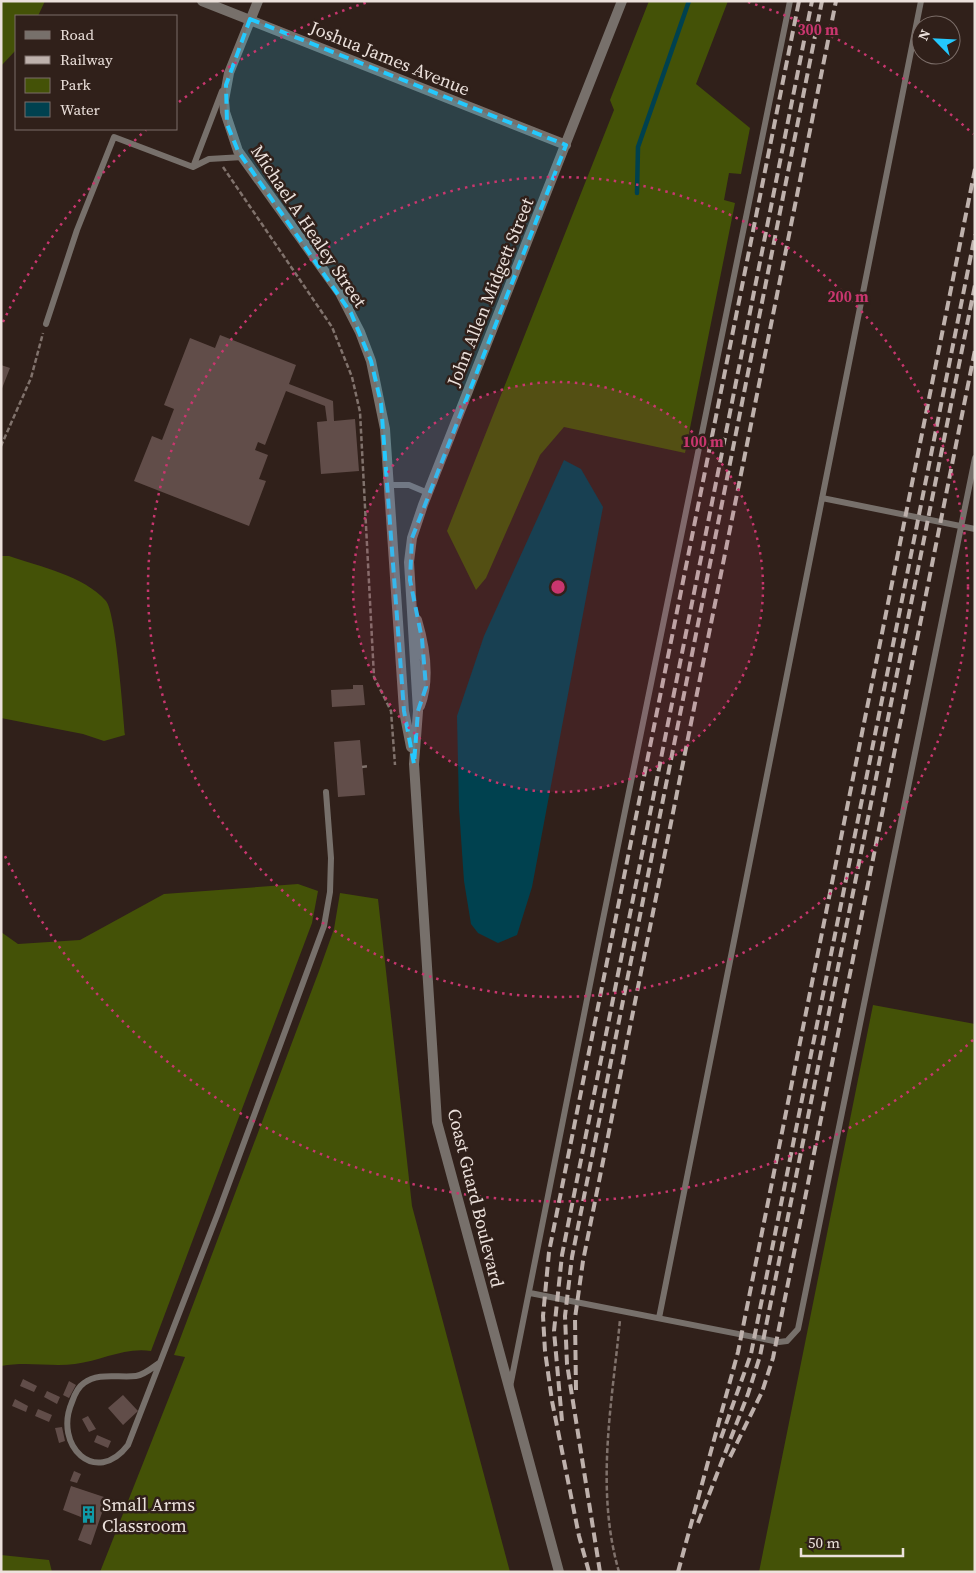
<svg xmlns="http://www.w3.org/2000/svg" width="976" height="1573" font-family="'Source Serif 4',serif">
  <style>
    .green { fill: #445207 }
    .water { fill: #00414f }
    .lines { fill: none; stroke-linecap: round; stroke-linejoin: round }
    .stream { stroke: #00414f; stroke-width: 4.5 }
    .building { fill: #614d49 }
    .path { stroke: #80726c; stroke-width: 2.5; stroke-dasharray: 5 2.5; stroke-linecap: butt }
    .service { stroke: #77706b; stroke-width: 6 }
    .minor { stroke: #77706b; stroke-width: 10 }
    .rail { stroke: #beb1ac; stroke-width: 4; stroke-dasharray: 10 5; stroke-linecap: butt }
    .marked { fill: #24c9fe; fill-opacity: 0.2; stroke: #24c9fe; stroke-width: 4; stroke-dasharray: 10 6; stroke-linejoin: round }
    .ring { fill: none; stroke: #c8366e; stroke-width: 2.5; stroke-dasharray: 2.5 5 }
    .labels { text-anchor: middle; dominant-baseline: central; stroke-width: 5; stroke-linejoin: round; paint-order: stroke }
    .street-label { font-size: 18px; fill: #ece1dc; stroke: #30201a }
    .poi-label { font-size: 18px; fill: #ece1dc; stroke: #30201a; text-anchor: start }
    .centre { fill: #c8366e; stroke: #30201a; stroke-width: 2.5 }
    .ring-label { font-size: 15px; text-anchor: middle; font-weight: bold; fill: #c8366e; stroke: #30201a; stroke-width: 5; stroke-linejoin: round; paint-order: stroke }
  </style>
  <rect width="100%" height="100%" fill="#30201a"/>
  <path class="green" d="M 1,1 L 45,1 L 38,16 L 16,16 L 16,50 L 1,66 Z
    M 649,1 L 728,1 L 696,84 L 750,128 L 741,174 L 729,173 L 724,200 L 735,203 L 685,453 L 564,427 L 540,455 L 486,578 L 476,590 L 447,531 L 614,110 L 610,100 Z
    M 1,556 L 9,556 C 40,567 83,575 106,601 C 116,613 123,714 125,735 L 104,741 L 83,734 L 1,718 Z
    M 298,884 L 318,891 L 312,923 L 151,1351 C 124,1347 101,1361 75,1364 C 50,1367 27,1361 1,1366 L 1,932 L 18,944 L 80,940 L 164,894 Z
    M 340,893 L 378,899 L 412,1206 L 510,1572 L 100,1572 L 185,1357 L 174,1355 L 319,971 L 334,929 Z
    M 873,1005 L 975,1024 L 975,1572 L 759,1572 Z
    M 1,1555 L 49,1560 L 52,1572 L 1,1572 Z"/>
  <path class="water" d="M 564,460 L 581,469 L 603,507 L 532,887 L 517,935 L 498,943 L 478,933 L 471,924 L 464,881 L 459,808 L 457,716 L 484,636 Z"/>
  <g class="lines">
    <path class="stream" d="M 637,193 L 638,147 L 689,1"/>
  </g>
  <path class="building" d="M 220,335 L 296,365 L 289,384 L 333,401 L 334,421 L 355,419 L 359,471 L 321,474 L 317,422 L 327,421 L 325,406 L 286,391 L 265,445 L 258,442 L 255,450 L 268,455 L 259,479 L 266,481 L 249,526 L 134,481 L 152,436 L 162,440 L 174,409 L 164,405 L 190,338 L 215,348 Z
    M 1,365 L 10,368 L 1,391 Z
    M 353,685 L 363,685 L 365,705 L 332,707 L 331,690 L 353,689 Z
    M 360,740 L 365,795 L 338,797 L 334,742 Z
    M 23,1379 L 37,1386 L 34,1392 L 20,1386 Z
    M 69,1381 L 76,1385 L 69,1398 L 63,1395 Z
    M 47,1391 L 60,1397 L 57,1404 L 44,1397 Z
    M 123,1395 L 138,1411 L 123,1425 L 108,1408 Z
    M 15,1399 L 28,1406 L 26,1412 L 12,1406 Z
    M 38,1409 L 52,1415 L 49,1422 L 35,1416 Z
    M 88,1416 L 96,1429 L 89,1432 L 82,1419 Z
    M 62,1427 L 65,1441 L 59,1443 L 55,1428 Z
    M 97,1435 L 111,1441 L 108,1448 L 94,1442 Z
    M 74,1471 L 81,1474 L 77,1483 L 70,1481 Z
    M 71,1486 L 107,1498 L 91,1545 L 78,1540 L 86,1519 L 63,1510 Z"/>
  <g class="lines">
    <path class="path" d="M 223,167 L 332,327 L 352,377 L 360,412 L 374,677 L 391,711 L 395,765
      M 1,446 L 31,378 L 43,333
      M 362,767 L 369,766
      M 619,1572 C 595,1489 612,1404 620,1320"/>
    <path class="service" d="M 193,167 L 222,91
      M 46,324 L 77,230 L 114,137 L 193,167 L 209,159 L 243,157
      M 390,485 L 409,485 L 428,493
      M 822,498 L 975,529
      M 530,1293 L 779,1342 L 787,1341 L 798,1329 L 975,458
      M 659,1318 L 921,1
      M 159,1363 C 152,1368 144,1375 136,1376 C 119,1378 98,1372 84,1383 C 78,1387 74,1396 72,1402 C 53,1446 96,1487 128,1445 L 218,1213 L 324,926 L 330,892 L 331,858 L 326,792
      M 510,1387 L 601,929 L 790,1"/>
    <path class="minor" d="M 202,1 L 566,145
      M 258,1 L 229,73 L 224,100 L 225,112 L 238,151 L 340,293 L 360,332 L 371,361 L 385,429 L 404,711 L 411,747
      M 417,620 C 425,647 430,680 420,706
      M 559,1572 L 437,1122 L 414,764 L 418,711 L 409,562 L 412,538 L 423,505 L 622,1"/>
    <path class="rail" d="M 576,1390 L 575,1318 L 583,1261 L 836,1
      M 562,1421 L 554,1331 L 562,1255 L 812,1
      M 721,1438 L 751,1354 L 975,235
      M 730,1457 L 762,1392 L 773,1358 L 975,350
      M 698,1523 L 748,1394 L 760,1356 L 975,285
      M 589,1572 L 579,1536 L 552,1401 L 545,1351 L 543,1316 L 549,1252 L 799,1
      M 600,1572 L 567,1364 L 565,1316 L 572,1257 L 822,1
      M 678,1572 L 738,1352 L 975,169"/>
  </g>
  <path class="marked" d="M 250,19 L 566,145 L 412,538 L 410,580 L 422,639 L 426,687 L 418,711 L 414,764 L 404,711 L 381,403 L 371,361 L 351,313 L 238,151 L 227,124 L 226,85 Z"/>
  <circle cx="558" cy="587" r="205" fill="#c8366e" fill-opacity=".12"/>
  <g class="ring">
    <circle cx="558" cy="587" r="205"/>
    <circle cx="558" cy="587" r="410"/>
    <path d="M973 1040A615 615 0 0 1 3 852M3 322A615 615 0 0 1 146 130M179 102A615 615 0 0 1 368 2M748 2A615 615 0 0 1 973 134"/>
  </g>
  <defs>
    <symbol id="building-bare" viewBox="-9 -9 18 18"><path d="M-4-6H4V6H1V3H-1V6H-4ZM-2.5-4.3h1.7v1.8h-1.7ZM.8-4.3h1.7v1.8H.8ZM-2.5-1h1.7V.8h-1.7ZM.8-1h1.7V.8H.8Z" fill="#0f9aa8" stroke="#30201a" stroke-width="2.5" paint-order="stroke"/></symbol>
  </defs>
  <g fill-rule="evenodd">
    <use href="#building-bare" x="76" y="1502" width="25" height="25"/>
  </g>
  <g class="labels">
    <g class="street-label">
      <text transform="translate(390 58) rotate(22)">Joshua James Avenue</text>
      <text transform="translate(309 226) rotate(56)">Michael A Healey Street</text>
      <text transform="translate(490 292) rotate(-68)">John Allen Midgett Street</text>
      <text transform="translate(476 1198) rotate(76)">Coast Guard Boulevard</text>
    </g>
    <g class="poi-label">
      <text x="102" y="1504">Small Arms<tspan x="102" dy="21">Classroom</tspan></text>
    </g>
  </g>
  <circle cx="558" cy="587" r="8" class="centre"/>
  <g class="ring-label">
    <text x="818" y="35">300 m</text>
    <text x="848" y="302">200 m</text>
    <text x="703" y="447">100 m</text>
  </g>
  <rect width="976" height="1573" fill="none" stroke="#ece1dc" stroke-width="5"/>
  <rect x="15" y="15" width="162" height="115" fill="#30201a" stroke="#7b6d68"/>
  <rect x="25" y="31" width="25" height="8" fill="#77706b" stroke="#7b6d68"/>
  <text x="60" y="40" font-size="15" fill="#ece1dc">Road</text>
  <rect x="25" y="56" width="25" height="8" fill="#beb1ac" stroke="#7b6d68"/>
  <text x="60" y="65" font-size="15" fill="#ece1dc">Railway</text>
  <rect x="25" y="78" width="25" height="15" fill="#445207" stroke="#7b6d68"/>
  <text x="60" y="90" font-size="15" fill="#ece1dc">Park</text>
  <rect x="25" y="102" width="25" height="15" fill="#00414f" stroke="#7b6d68"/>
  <text x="60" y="115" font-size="15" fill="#ece1dc">Water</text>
  <g transform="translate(936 40) rotate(294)"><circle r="24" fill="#30201a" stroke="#7b6d68"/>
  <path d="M0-4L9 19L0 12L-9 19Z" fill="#24c9fe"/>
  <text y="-8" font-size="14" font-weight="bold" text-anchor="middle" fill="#ece1dc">N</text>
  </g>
  <path d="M801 1548v8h102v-8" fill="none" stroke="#ece1dc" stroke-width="2.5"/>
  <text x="808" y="1548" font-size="15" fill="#ece1dc" stroke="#30201a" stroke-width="4" paint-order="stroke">50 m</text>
</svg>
